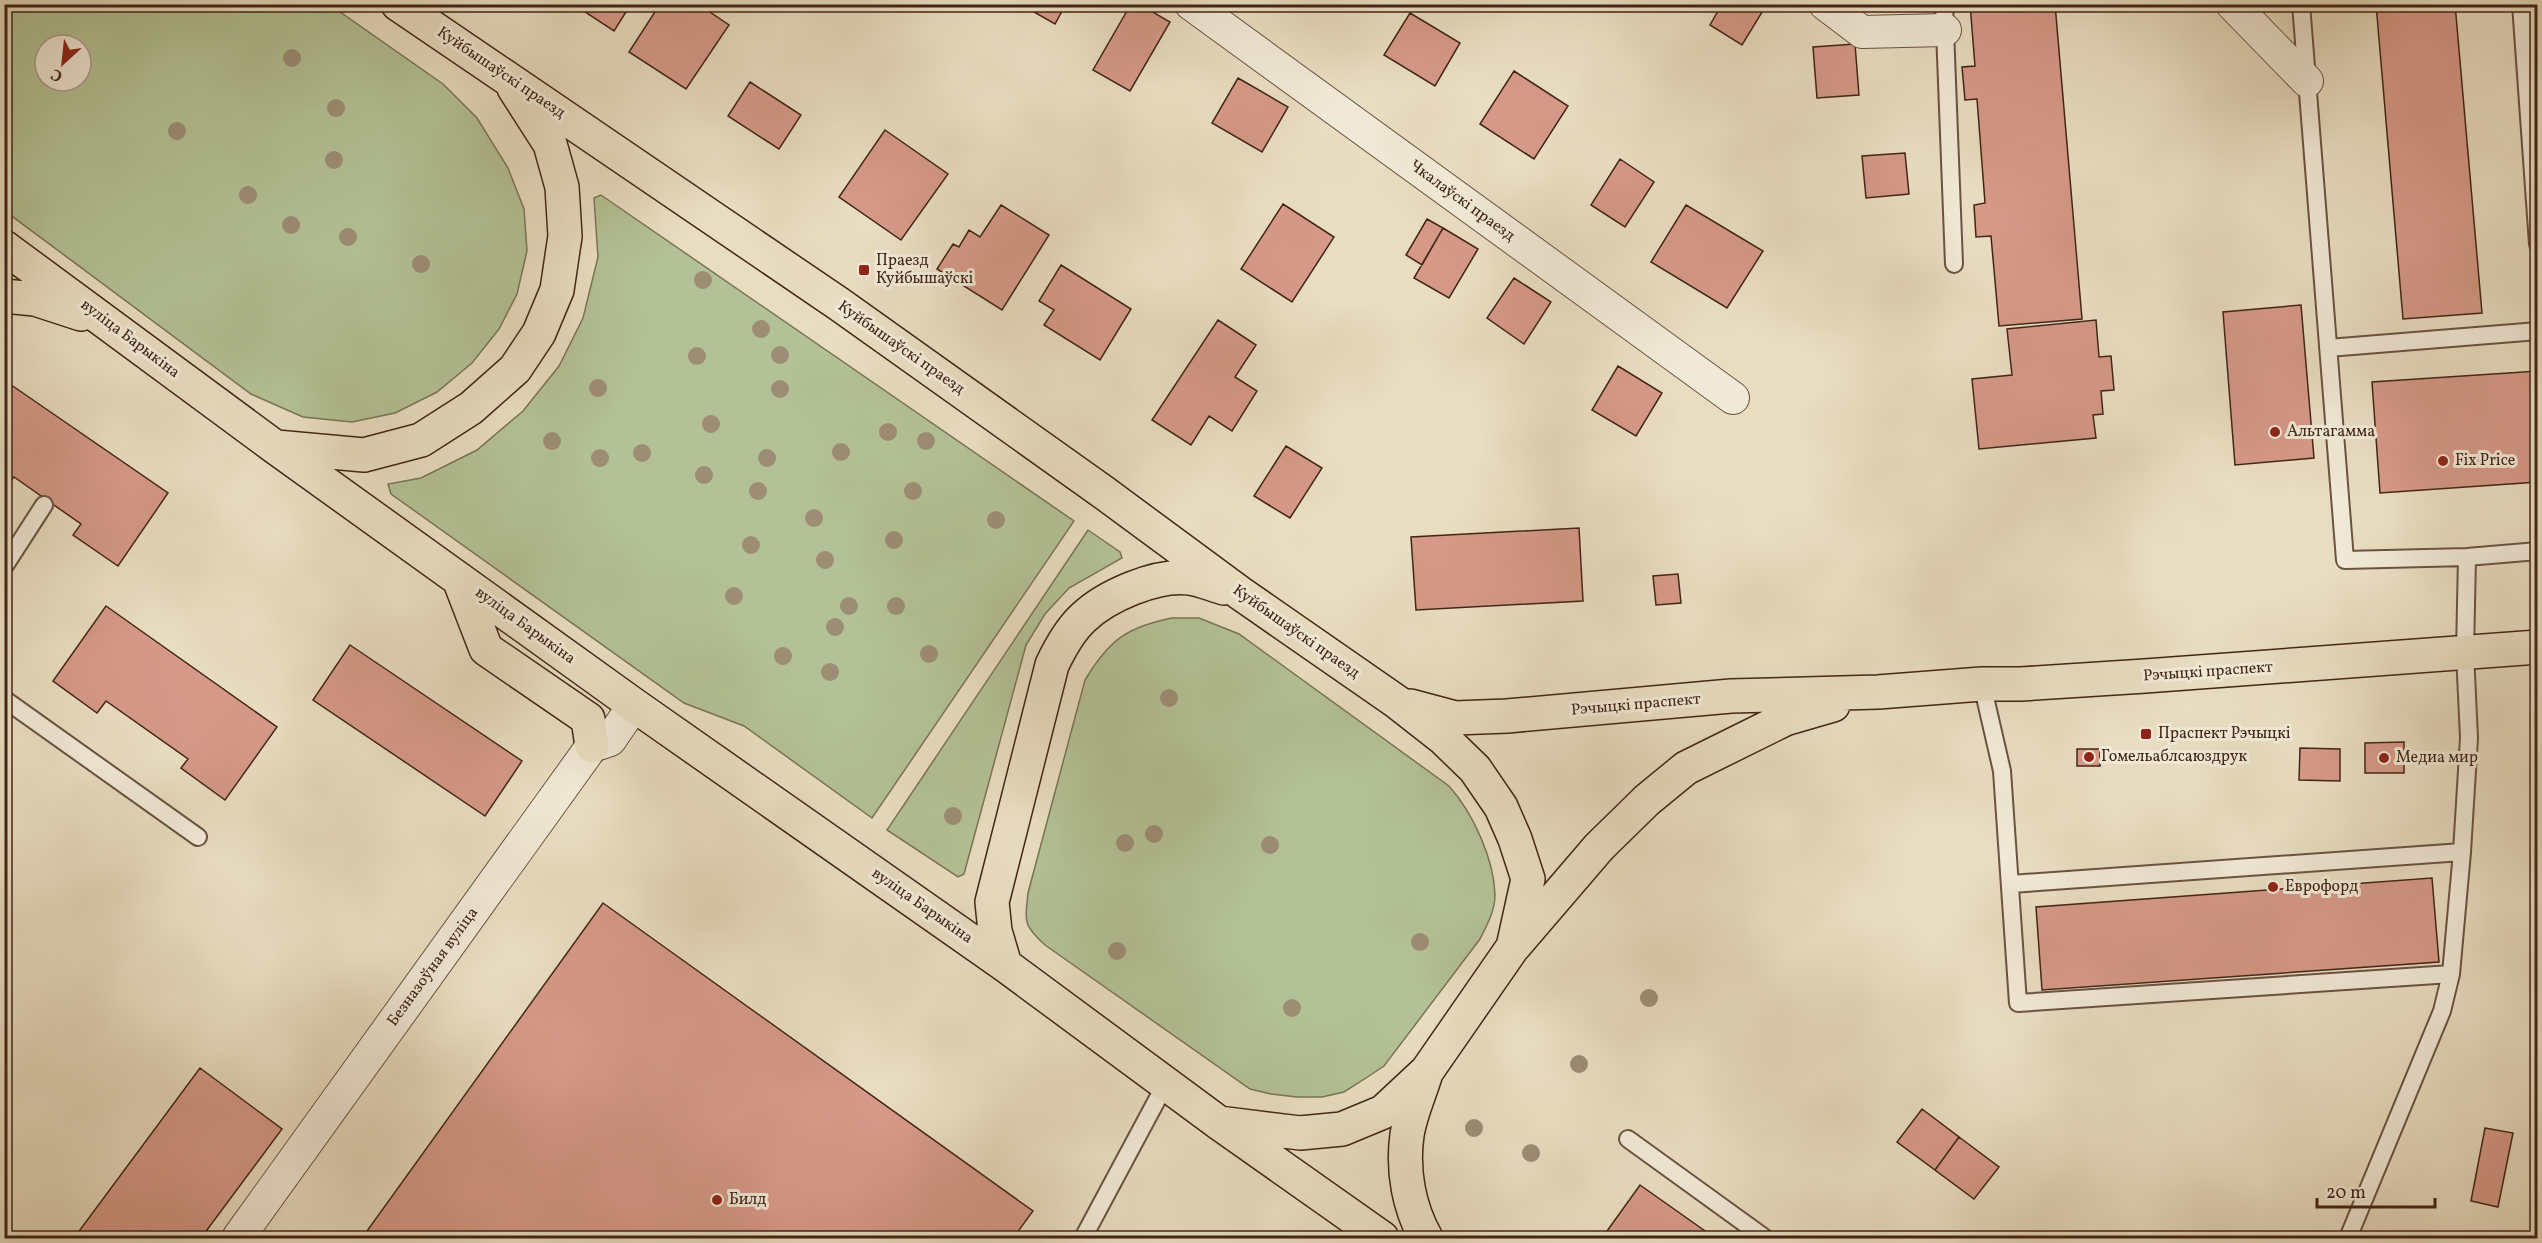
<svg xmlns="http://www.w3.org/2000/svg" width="2542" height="1243" font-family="Vollkorn,serif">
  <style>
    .green { fill: #b3c296; stroke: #7a7456; stroke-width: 1.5; fill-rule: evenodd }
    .building { fill: #d69988; stroke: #412516; stroke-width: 1.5 }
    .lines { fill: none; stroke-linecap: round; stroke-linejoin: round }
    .service-casing { stroke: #6b5341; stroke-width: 20 }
    .minor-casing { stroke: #6b5341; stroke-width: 34 }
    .primary-casing { stroke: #412516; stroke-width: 36 }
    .service { stroke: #f1e9d7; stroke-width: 16 }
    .minor { stroke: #f1e9d7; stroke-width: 32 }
    .primary { stroke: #e9ddc1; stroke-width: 33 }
    .tree { fill: #9d8d75 }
    .poi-dot { fill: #8f2418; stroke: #f1e9d7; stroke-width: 2 }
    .labels { text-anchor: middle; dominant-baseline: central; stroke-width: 6; stroke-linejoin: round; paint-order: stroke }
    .street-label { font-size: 16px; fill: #412516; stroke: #f1e9d7 }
    .poi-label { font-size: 16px; fill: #412516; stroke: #f1e9d7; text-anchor: start }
  </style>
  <rect width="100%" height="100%" fill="#e9ddc1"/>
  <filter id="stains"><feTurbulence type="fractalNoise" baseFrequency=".00333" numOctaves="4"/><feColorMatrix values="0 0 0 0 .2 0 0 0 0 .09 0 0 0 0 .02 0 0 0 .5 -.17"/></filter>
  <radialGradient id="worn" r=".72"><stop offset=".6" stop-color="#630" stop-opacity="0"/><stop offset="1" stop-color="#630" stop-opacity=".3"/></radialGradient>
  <path class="green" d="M 4,5 L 330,5 L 443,84 L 477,118 L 508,168 L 524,209 L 527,251 L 517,294 L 499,329 L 472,363 L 437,392 L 395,413 L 352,422 L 303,417 L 251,394 L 5,211 ZM 45,45 L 81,45 L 81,81 L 45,81 Z
    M 601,195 L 1074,521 L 872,818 L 744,726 L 684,703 L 391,494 L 388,484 L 421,478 L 477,450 L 523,411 L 559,366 L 583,318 L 598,257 L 594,198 Z
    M 1088,530 L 1120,552 L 1122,558 L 1069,588 L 1045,614 L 1026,645 L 964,874 L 958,877 L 887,830 Z
    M 1172,618 L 1199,618 L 1239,634 L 1449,786 C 1473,813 1494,859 1495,895 C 1495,911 1487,925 1480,939 L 1384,1066 L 1366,1078 L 1344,1092 L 1322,1097 L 1297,1097 L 1271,1094 L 1250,1089 L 1045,945 C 1023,925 1025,922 1028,893 L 1085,680 C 1109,640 1127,627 1172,618 Z"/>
  <path class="building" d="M 573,4 L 631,4 L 614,31 Z
    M 660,4 L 698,4 L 729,25 L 686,89 L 629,52 Z
    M 1020,4 L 1066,4 L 1055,24 Z
    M 1131,4 L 1139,4 L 1170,22 L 1130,91 L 1093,70 Z
    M 1722,4 L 1767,4 L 1742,45 L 1710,25 Z
    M 1970,4 L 2055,4 L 2082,319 L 1999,326 L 1991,236 L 1976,237 L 1974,205 L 1985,203 L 1977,99 L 1965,100 L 1962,67 L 1975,66 Z
    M 2376,4 L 2455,4 L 2482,313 L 2403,319 Z
    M 1410,13 L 1460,43 L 1435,86 L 1384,55 Z
    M 1855,44 L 1859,95 L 1817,98 L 1813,47 Z
    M 1514,71 L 1568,106 L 1534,159 L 1480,124 Z
    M 1238,78 L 1288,107 L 1262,152 L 1212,123 Z
    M 750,82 L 801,115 L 779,149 L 728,116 Z
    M 885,130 L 948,174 L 901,240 L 839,197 Z
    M 1905,153 L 1909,194 L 1866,198 L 1862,156 Z
    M 1620,159 L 1654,182 L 1625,227 L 1591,205 Z
    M 1283,204 L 1334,237 L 1292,302 L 1241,269 Z
    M 1001,205 L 1049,235 L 1002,310 L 937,269 L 953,244 L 959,247 L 969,230 L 980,237 Z
    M 1686,205 L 1763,251 L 1727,308 L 1651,262 Z
    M 1427,219 L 1443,228 L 1422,265 L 1406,255 Z
    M 1443,228 L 1478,249 L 1449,298 L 1414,278 Z
    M 1061,265 L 1131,309 L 1100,360 L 1044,325 L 1054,310 L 1039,301 Z
    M 1514,278 L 1551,302 L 1524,344 L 1487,318 Z
    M 2301,305 L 2314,458 L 2235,465 L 2223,312 Z
    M 1218,320 L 1256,345 L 1235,377 L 1257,391 L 1232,431 L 1209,416 L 1191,445 L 1152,420 Z
    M 2096,320 L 2099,357 L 2111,356 L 2114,390 L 2101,391 L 2103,414 L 2093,415 L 2096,438 L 1979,449 L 1972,379 L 2012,375 L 2007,329 Z
    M 1618,366 L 1662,393 L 1636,436 L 1592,410 Z
    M 2538,371 L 2538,482 L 2380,493 L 2372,382 Z
    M 4,380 L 168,493 L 118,566 L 73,535 L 81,524 L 14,477 L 4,490 Z
    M 1286,446 L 1322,468 L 1290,518 L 1254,496 Z
    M 1579,528 L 1583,601 L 1416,610 L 1411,537 Z
    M 1678,574 L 1681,603 L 1656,605 L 1653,576 Z
    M 106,606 L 277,727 L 225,800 L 181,768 L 188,759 L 106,701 L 97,713 L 53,681 Z
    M 350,645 L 522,761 L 485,816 L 313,700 Z
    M 2404,742 L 2404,773 L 2365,773 L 2365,743 Z
    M 2300,748 L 2340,749 L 2340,781 L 2299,780 Z
    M 2077,749 L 2100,749 L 2100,766 L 2077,766 Z
    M 2432,878 L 2439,962 L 2042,990 L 2036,907 Z
    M 603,903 L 1033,1211 L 1013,1238 L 362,1238 Z
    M 200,1068 L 282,1129 L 201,1238 L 74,1238 Z
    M 1922,1109 L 1959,1137 L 1935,1170 L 1897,1142 Z
    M 2485,1128 L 2513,1133 L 2498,1207 L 2471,1201 Z
    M 1959,1137 L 1999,1167 L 1974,1199 L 1935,1170 Z
    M 1640,1185 L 1715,1238 L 1602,1238 Z"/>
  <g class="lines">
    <defs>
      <path id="service" d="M 1944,4 L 1954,264
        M 2301,4 L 2345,560 L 2467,557 L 2538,551
        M 2521,4 L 2538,244
        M 2328,348 L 2538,331
        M 4,567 L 44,505
        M 1982,684 L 2002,771 L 2018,1003 L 2451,974
        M 4,699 L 198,837
        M 2011,884 L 2462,852
        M 1628,1139 L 1765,1238
        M 1083,1238 L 1166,1083
        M 2348,1238 L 2442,1011 L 2451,974 L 2462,852 L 2469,738 L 2465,653 L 2467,557"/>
      <path id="minor" d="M 1191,4 L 1733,398
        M 1825,4 L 1862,32 L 1945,30
        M 2232,4 L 2307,81
        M 238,1238 L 592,746 L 610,740 L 634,705"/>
      <path id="primary" d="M 398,4 L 839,304 L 1103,492 L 1240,593 L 1397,702 L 1443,738 L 1475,769 L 1501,807 L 1515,839 L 1528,879 L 1513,947 L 1427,1071 L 1383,1112 L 1342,1129 L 1300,1133 L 1219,1123
        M 4,247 L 275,447 L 634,705 L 1005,965 L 1219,1123 L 1382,1238
        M 4,296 L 35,299 L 81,314
        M 276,447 L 364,455 L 421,440 L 471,408 L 515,369 L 539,333 L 557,290 L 565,236 L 562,187 L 550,144 L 514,88
        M 459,579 L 486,649 L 588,719 L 592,746
        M 1410,706 L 1455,718 L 1507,716 L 1731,696 L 1878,692 L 1982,684 L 2021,684 L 2145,676 L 2538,647
        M 1515,945 L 1599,847 L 1647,800 L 1686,768 L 1785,719 L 1833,705
        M 1005,965 L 995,931 L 992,902 L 1052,665 C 1060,648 1069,631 1083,618 C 1106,596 1156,574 1189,578 C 1200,579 1213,585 1224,588
        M 1426,1238 C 1409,1208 1402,1171 1407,1135 C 1410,1115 1420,1093 1426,1073"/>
    </defs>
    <use href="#service" class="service-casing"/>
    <use href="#minor" class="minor-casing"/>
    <use href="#primary" class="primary-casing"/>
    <use href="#service" class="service"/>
    <use href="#minor" class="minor"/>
    <use href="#primary" class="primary"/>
  </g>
  <g class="tree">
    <circle cx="292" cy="58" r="9"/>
    <circle cx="336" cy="108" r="9"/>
    <circle cx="177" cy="131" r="9"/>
    <circle cx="334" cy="160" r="9"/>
    <circle cx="248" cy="195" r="9"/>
    <circle cx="291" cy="225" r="9"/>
    <circle cx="348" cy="237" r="9"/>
    <circle cx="421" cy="264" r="9"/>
    <circle cx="703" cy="280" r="9"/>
    <circle cx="761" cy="329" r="9"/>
    <circle cx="780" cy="355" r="9"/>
    <circle cx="697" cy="356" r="9"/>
    <circle cx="598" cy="388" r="9"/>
    <circle cx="780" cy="389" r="9"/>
    <circle cx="711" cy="424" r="9"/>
    <circle cx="888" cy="432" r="9"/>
    <circle cx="552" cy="441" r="9"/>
    <circle cx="926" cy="441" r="9"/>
    <circle cx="841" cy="452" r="9"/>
    <circle cx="642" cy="453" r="9"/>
    <circle cx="600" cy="458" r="9"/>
    <circle cx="767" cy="458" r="9"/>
    <circle cx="704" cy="475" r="9"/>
    <circle cx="758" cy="491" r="9"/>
    <circle cx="913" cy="491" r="9"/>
    <circle cx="814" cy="518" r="9"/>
    <circle cx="996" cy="520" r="9"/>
    <circle cx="894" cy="540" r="9"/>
    <circle cx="751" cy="545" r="9"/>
    <circle cx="825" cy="560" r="9"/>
    <circle cx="734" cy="596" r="9"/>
    <circle cx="849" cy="606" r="9"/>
    <circle cx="896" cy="606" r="9"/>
    <circle cx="835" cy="627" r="9"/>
    <circle cx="929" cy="654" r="9"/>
    <circle cx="783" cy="656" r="9"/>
    <circle cx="830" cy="672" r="9"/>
    <circle cx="1169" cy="698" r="9"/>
    <circle cx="953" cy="816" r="9"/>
    <circle cx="1154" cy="834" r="9"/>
    <circle cx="1125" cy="843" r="9"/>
    <circle cx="1270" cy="845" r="9"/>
    <circle cx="1420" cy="942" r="9"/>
    <circle cx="1117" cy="951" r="9"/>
    <circle cx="1649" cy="998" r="9"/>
    <circle cx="1292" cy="1008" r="9"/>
    <circle cx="1579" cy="1064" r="9"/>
    <circle cx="1474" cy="1128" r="9"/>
    <circle cx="1531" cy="1153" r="9"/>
  </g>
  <g class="poi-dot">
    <rect x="858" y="264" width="12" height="12" rx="3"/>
    <circle cx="2275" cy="432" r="6"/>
    <circle cx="2443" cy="461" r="6"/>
    <rect x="2140" y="728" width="12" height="12" rx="3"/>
    <circle cx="2089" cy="757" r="6"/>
    <circle cx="2384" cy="758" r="6"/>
    <circle cx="2273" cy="887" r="6"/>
    <circle cx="717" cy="1200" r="6"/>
  </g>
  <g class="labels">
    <g class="street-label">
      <text transform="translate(501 73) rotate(34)">Куйбышаўскі праезд</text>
      <text transform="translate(1462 201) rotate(36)">Чкалаўскі праезд</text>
      <text transform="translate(130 339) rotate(37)">вуліца Барыкіна</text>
      <text transform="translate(901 348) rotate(35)">Куйбышаўскі праезд</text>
      <text transform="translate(525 626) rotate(36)">вуліца Барыкіна</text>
      <text transform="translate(1296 632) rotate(35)">Куйбышаўскі праезд</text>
      <text transform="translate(2208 672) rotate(-4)">Рэчыцкі праспект</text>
      <text transform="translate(1636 705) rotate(-5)">Рэчыцкі праспект</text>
      <text transform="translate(922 906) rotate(35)">вуліца Барыкіна</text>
      <text transform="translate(433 967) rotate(-54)">Безназоўная вуліца</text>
    </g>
    <g class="poi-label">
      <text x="876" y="261">Праезд<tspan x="876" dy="18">Куйбышаўскі</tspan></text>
      <text x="2287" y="432">Альтагамма</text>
      <text x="2455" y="461">Fix Price</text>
      <text x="2158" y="734">Праспект Рэчыцкі</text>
      <text x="2101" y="757">Гомельаблсаюздрук</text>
      <text x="2396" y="758">Медиа мир</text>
      <text x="2285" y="887">Еврофорд</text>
      <text x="729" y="1200">Билд</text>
    </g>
  </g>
  <rect width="2542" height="1243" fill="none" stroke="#e9ddc1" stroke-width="24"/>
  <rect x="6" y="6" width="2530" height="1231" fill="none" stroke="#412516" stroke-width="3"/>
  <rect x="12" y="12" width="2518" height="1219" fill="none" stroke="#412516" stroke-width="1.5"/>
  <g transform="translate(63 63) rotate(207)"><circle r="28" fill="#f1e9d7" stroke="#ab9b8a" stroke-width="1.5"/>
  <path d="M0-4.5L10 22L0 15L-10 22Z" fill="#8f2418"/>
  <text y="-9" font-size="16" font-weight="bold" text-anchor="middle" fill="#412516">С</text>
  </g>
  <path d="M2317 1198v9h118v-9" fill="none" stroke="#412516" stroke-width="3"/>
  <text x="2326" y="1198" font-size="18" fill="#412516" stroke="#f1e9d7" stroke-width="4.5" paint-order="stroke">20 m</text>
  <rect width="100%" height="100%" filter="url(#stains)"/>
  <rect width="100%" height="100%" fill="url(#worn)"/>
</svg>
